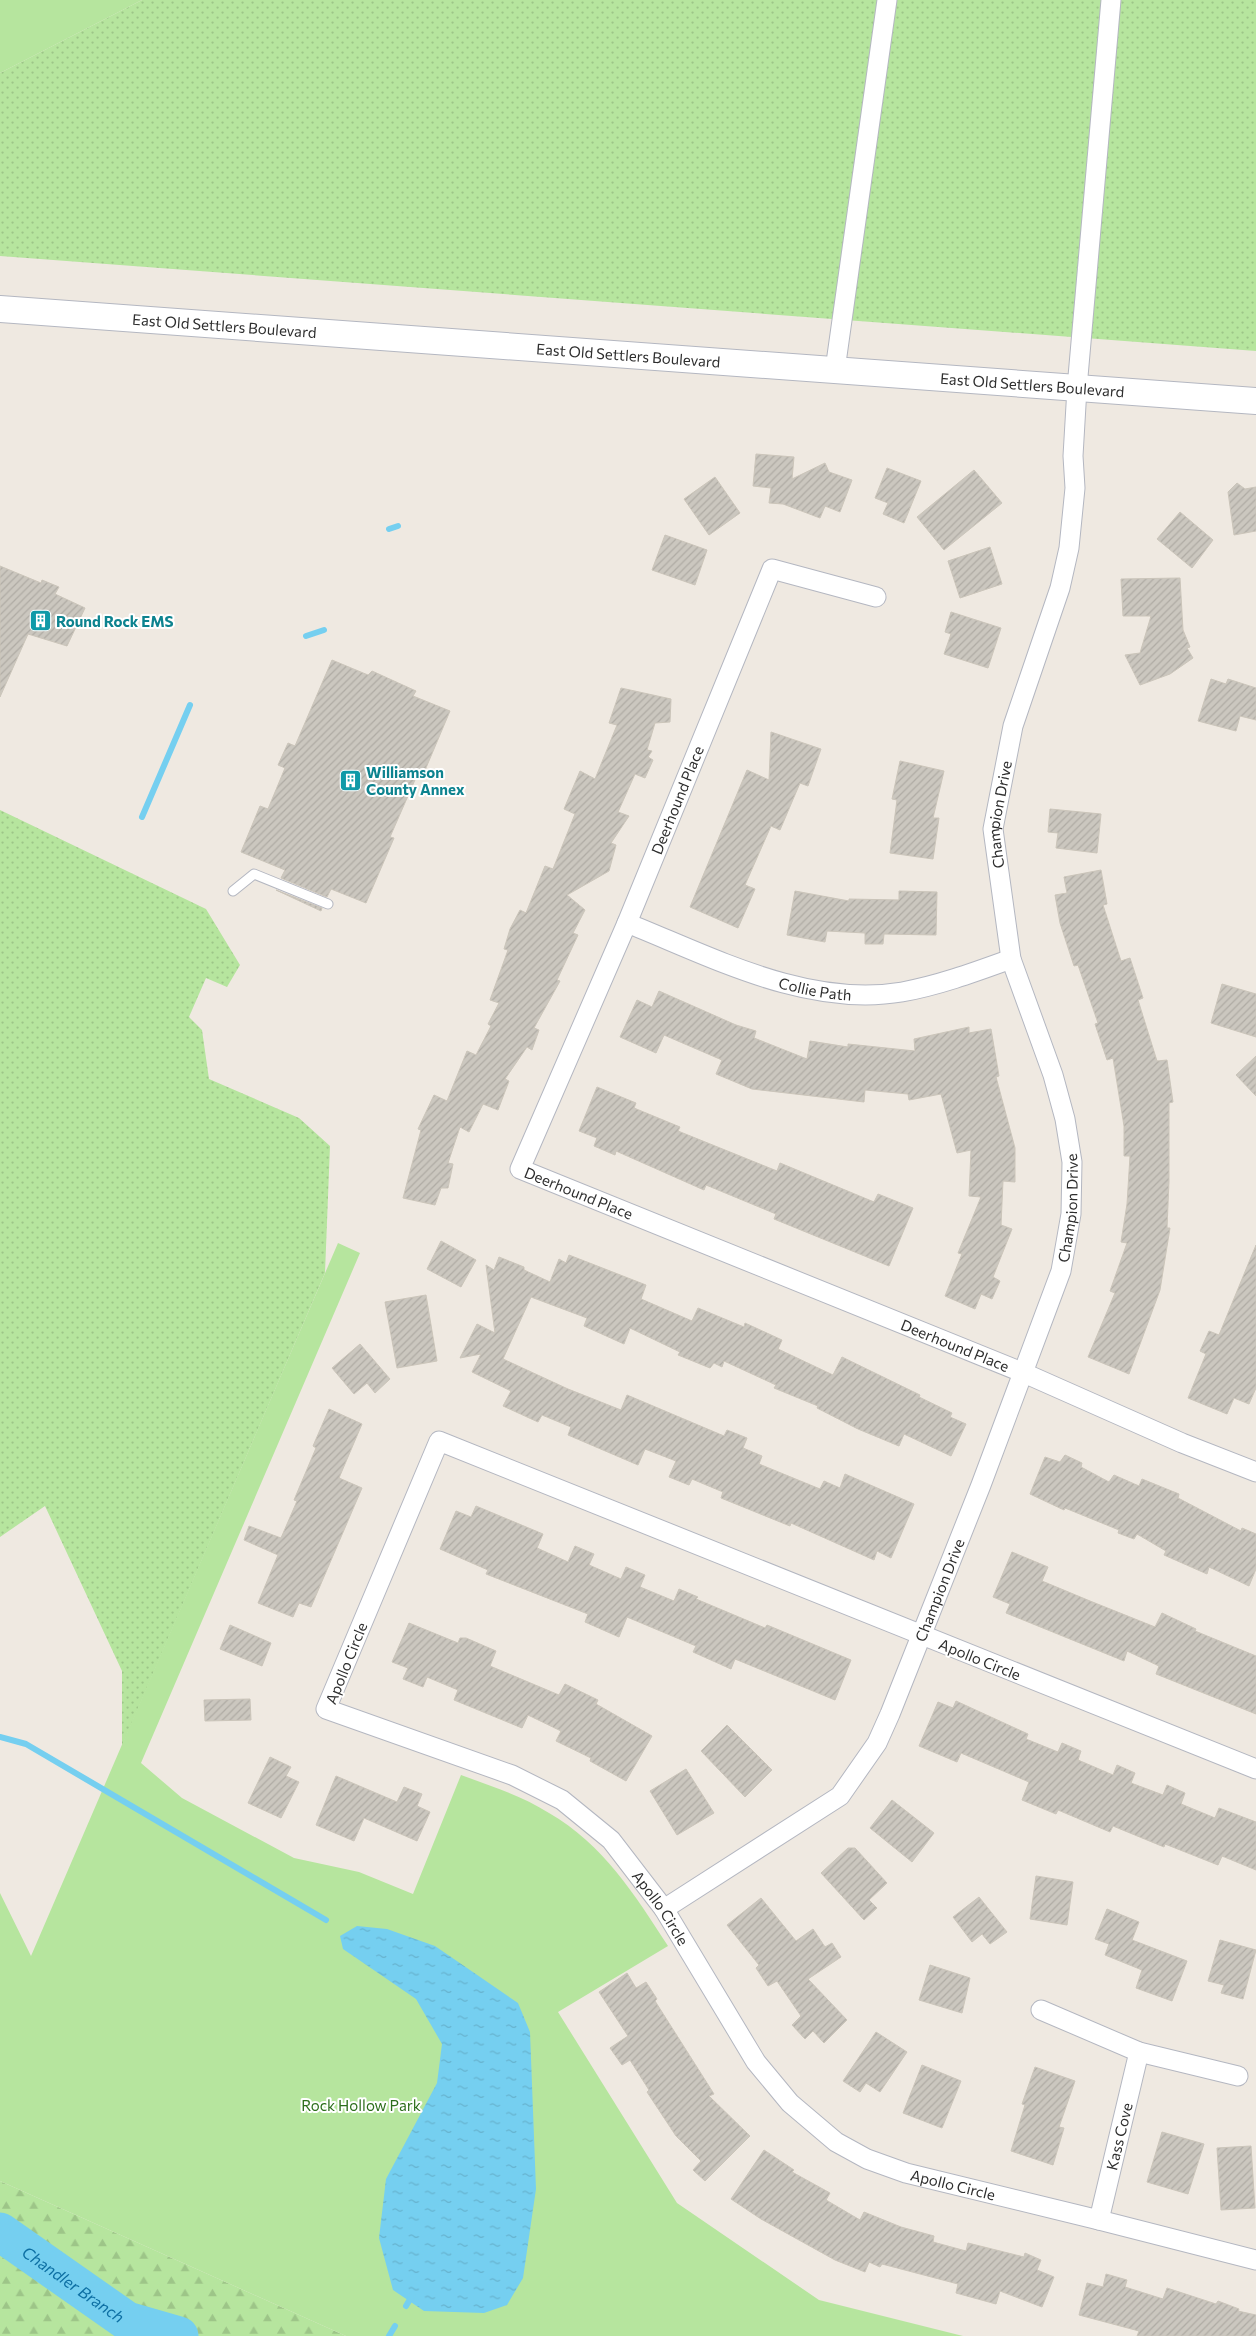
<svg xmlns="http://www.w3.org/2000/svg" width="1256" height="2336" font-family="Commissioner,sans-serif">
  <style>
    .grass { fill: url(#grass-dots) }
    .forest { fill: url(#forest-firs) }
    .park { fill: #b6e59e }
    .water { fill: url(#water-ripples) }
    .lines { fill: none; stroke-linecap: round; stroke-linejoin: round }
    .stream { stroke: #75cff0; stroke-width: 6 }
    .river { stroke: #75cff0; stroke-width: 39 }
    .building { fill: url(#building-hatch); stroke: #cbc5ba }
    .lane-casing { stroke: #b4b7c1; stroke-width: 11 }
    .street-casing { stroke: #b4b7c1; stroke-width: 21 }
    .secondary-casing { stroke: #b4b7c1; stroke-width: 28 }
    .lane { stroke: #fff; stroke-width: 9 }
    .street { stroke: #fff; stroke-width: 19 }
    .secondary { stroke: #fff; stroke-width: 26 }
    .labels { text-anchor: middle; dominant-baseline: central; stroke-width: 4; stroke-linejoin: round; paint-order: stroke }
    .street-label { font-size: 15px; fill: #2e2e2e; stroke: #fff }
    .culture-label { font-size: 15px; font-weight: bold; fill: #0d838f; stroke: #fff; text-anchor: start }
    .park-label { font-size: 15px; fill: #2c6e1b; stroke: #fff }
    .water-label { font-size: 16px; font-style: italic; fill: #0d6fa3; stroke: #fff }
  </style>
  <defs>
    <pattern id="grass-dots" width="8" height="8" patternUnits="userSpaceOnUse" patternTransform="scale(1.25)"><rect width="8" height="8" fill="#b6e59e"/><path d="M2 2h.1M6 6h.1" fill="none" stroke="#9dc588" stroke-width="1.8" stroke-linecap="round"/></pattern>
    <pattern id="forest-firs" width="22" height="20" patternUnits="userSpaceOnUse" patternTransform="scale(1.25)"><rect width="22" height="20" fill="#b6e59e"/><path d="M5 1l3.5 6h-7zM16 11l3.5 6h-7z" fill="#9dc588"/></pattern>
    <pattern id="water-ripples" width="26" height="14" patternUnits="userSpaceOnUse" patternTransform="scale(1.25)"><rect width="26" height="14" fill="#75cff0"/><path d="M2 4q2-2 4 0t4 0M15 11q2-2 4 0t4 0" fill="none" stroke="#66b2ce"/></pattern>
    <pattern id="building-hatch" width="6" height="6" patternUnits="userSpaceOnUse" patternTransform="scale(1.25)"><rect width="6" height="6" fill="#cbc7bf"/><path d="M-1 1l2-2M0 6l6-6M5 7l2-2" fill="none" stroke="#afaba4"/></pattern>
  </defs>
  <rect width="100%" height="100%" fill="#efe9e1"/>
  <path class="grass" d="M 142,0 L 1256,0 L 1256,351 L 0,256 L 0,73 Z
    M 0,810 L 206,909 L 240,965 L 227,987 L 206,978 L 189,1017 L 202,1030 L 209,1079 L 299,1118 L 330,1146 L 325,1273 L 122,1746 L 122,1671 L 45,1506 L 0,1537 Z"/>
  <path class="forest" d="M 0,2181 L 346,2336 L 0,2336 Z"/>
  <path class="park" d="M 0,0 L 142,0 L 0,73 Z
    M 338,1243 L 360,1253 L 141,1763 L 182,1798 L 294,1858 L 359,1872 L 413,1894 L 461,1775 C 491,1786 522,1796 549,1813 C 603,1844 635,1895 668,1946 L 558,2012 L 677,2203 L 819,2300 L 963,2336 L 346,2336 L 0,2181 L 0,1893 L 31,1956 Z"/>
  <path class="water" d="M 357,1926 L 387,1929 L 435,1946 L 518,2003 L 530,2032 L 536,2189 L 523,2278 L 507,2305 L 484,2313 L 424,2311 L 393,2290 L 379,2238 L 386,2179 L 437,2083 L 442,2044 L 416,1999 L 343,1949 L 340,1936 Z"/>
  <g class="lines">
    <path class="stream" d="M 389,529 L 398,526
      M 306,636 L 324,630
      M 142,817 L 190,705
      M 0,1737 L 26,1744 L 326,1920
      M 406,2306 L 413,2294
      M 389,2336 L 395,2326"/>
    <path class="river" id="s1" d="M 0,2232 L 127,2321 L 179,2336"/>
  </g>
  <path class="building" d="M 756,454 L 794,457 L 792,479 L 825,463 L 829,472 L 852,480 L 840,512 L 825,506 L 820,518 L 783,504 L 769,503 L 771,488 L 753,486 Z
    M 887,468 L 921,481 L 904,523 L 883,514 L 888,503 L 875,498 Z
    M 974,470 L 1002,503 L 944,550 L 917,517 Z
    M 715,477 L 740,513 L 709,535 L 684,499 Z
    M 1237,483 L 1245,489 L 1256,487 L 1256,531 L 1234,535 L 1228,492 Z
    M 1180,512 L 1213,540 L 1192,568 L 1157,539 Z
    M 665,535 L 707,550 L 695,585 L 652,570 Z
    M 990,547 L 1002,584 L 960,598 L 948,561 Z
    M 0,566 L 41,583 L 42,580 L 59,587 L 55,594 L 85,608 L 67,646 L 28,634 L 0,697 Z
    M 1180,578 L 1183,630 L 1190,647 L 1187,648 L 1193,658 L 1170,674 L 1140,685 L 1125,655 L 1140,653 L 1151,616 L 1123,616 L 1121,579 Z
    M 951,612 L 1001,628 L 988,668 L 944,654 L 951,634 L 945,632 Z
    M 332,660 L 368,675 L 372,671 L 416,691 L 413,696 L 450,711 L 423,775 L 418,773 L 390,837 L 394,838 L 366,903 L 331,889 L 327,897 L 281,878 L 285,870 L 241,852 L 260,806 L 268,809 L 285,768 L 278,765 L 288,743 L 295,746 Z
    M 1211,679 L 1226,684 L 1228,679 L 1256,688 L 1256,720 L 1240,716 L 1236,731 L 1198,721 Z
    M 621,688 L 671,699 L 670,722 L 655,723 L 647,750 L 652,751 L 648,757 L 653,760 L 645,778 L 635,774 L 618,812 L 629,816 L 611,843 L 616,845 L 609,871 L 567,895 L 585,910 L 573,933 L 578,935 L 557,980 L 560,981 L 534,1028 L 539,1030 L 532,1050 L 527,1047 L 505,1079 L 509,1081 L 498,1110 L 483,1104 L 469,1132 L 460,1127 L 448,1163 L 453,1164 L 448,1188 L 441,1188 L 435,1205 L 403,1198 L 421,1130 L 418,1129 L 434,1095 L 447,1101 L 467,1051 L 476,1055 L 491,1026 L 488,1024 L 499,1003 L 490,1000 L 508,950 L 504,949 L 510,929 L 520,910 L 526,913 L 545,866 L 553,869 L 575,814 L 564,809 L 580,771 L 595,779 L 617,725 L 609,723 Z
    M 771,732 L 821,749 L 808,786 L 800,783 L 780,830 L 771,826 L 745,885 L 755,889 L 738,928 L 690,907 L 747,770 L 769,780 Z
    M 900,761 L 944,771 L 933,818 L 939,818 L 933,859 L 890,853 L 897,800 L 892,799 Z
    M 1050,809 L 1101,814 L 1097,853 L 1056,848 L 1058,833 L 1048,832 Z
    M 1101,870 L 1107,904 L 1103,905 L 1121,961 L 1130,958 L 1143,998 L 1138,1000 L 1157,1061 L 1167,1060 L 1173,1102 L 1169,1103 L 1169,1181 L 1167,1228 L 1170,1228 L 1160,1290 L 1129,1374 L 1088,1357 L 1115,1293 L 1110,1291 L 1127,1243 L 1121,1242 L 1127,1204 L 1130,1156 L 1124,1156 L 1124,1126 L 1113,1058 L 1107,1060 L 1095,1024 L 1098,1023 L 1078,965 L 1074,966 L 1060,923 L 1055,895 L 1067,893 L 1064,877 Z
    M 276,890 L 322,908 L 321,911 Z
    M 795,891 L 849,901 L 849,899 L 899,900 L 899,891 L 937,892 L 936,935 L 884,934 L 883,944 L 865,944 L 865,933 L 827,931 L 825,942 L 787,935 Z
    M 1222,984 L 1256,994 L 1256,1037 L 1211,1023 Z
    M 659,991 L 736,1025 L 756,1031 L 754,1038 L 807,1059 L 810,1041 L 848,1047 L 848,1044 L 915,1051 L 914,1039 L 969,1027 L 969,1033 L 991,1029 L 999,1076 L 996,1077 L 1015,1148 L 1015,1182 L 1003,1181 L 1001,1225 L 1012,1229 L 993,1277 L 1000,1281 L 992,1299 L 981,1294 L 975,1309 L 945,1296 L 962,1254 L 958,1253 L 981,1197 L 969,1196 L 971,1150 L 957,1153 L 941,1094 L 909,1100 L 908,1094 L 865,1090 L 864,1102 L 752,1089 L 716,1074 L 722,1060 L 664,1035 L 656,1053 L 620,1037 L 637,1000 L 652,1007 Z
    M 1256,1056 L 1256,1096 L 1236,1075 Z
    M 597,1087 L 636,1103 L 634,1108 L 680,1127 L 678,1131 L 777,1171 L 780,1163 L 874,1202 L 878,1194 L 913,1208 L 889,1266 L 774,1219 L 776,1214 L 706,1185 L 704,1190 L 616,1151 L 615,1155 L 594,1146 L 597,1138 L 579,1131 Z
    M 441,1241 L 476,1260 L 461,1287 L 427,1269 Z
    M 1256,1245 L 1256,1388 L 1249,1404 L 1234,1398 L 1227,1414 L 1188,1398 L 1206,1354 L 1200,1351 L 1209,1331 L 1219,1335 Z
    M 569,1255 L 646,1285 L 641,1299 L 692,1321 L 698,1308 L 744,1327 L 745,1323 L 782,1340 L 778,1349 L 833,1375 L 842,1357 L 920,1395 L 919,1397 L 952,1413 L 950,1417 L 966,1424 L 951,1456 L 904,1434 L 899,1446 L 858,1429 L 817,1408 L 818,1406 L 774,1388 L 776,1385 L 724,1361 L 722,1367 L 714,1363 L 710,1368 L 678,1355 L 680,1352 L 630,1328 L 624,1344 L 584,1326 L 587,1318 L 531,1297 L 503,1359 L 568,1389 L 621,1410 L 627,1395 L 724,1436 L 727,1430 L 747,1438 L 743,1448 L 762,1456 L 759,1464 L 820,1489 L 824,1481 L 840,1488 L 845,1474 L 914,1504 L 891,1558 L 877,1551 L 874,1560 L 791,1523 L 790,1526 L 721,1498 L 723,1492 L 692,1479 L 689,1485 L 669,1477 L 676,1461 L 645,1449 L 638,1465 L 568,1435 L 571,1427 L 542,1415 L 538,1422 L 503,1406 L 511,1391 L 472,1372 L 481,1354 L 460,1358 L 477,1324 L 495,1333 L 486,1265 L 494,1270 L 499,1257 L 524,1267 L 524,1270 L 550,1282 L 559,1259 L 566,1263 Z
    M 426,1295 L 437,1361 L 397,1368 L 385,1302 Z
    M 360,1344 L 390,1379 L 375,1393 L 367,1383 L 354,1394 L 332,1368 Z
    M 329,1409 L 362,1424 L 339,1478 L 362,1488 L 311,1607 L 299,1603 L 293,1617 L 258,1603 L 278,1555 L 244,1540 L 249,1526 L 281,1538 L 297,1501 L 294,1500 L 316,1448 L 313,1446 Z
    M 1065,1455 L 1082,1463 L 1081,1467 L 1109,1482 L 1114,1475 L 1139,1486 L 1142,1479 L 1179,1494 L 1178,1498 L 1241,1531 L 1242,1528 L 1256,1534 L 1256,1569 L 1249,1586 L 1209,1567 L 1207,1574 L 1164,1555 L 1166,1551 L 1137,1534 L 1134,1539 L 1118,1533 L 1119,1530 L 1065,1508 L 1064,1510 L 1030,1494 L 1045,1457 L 1060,1462 Z
    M 476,1506 L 543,1534 L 537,1548 L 568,1562 L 575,1546 L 594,1554 L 589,1565 L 621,1579 L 626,1567 L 645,1575 L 640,1587 L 674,1601 L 679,1589 L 698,1597 L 696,1599 L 765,1628 L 767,1625 L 851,1660 L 835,1700 L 735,1659 L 731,1669 L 693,1652 L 696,1646 L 627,1617 L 619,1637 L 585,1622 L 588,1614 L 486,1574 L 488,1570 L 440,1549 L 456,1511 L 471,1517 Z
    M 1012,1552 L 1048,1567 L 1042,1581 L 1090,1601 L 1155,1627 L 1162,1613 L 1196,1629 L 1195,1631 L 1256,1656 L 1256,1714 L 1156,1674 L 1159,1666 L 1127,1651 L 1124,1661 L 1006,1613 L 1010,1604 L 993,1597 Z
    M 409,1623 L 458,1643 L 460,1638 L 466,1638 L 496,1651 L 490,1666 L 559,1695 L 565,1684 L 598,1700 L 596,1704 L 652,1736 L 626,1781 L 590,1761 L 591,1758 L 556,1741 L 561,1731 L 528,1715 L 522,1728 L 454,1700 L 458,1690 L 427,1677 L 423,1687 L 403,1679 L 408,1668 L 392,1662 Z
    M 230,1625 L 271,1643 L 262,1666 L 220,1649 Z
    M 250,1699 L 251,1720 L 205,1721 L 204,1700 Z
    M 956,1701 L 1028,1734 L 1026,1739 L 1058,1752 L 1062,1743 L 1081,1751 L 1078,1760 L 1113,1775 L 1117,1765 L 1135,1773 L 1131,1783 L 1163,1795 L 1167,1785 L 1185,1793 L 1181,1804 L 1215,1818 L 1219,1808 L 1256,1822 L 1256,1870 L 1222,1856 L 1218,1865 L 1165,1844 L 1164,1847 L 1113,1826 L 1110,1832 L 1058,1810 L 1056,1814 L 1022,1800 L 1029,1782 L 961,1753 L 957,1762 L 919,1746 L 938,1702 L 953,1708 Z
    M 727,1725 L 772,1770 L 745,1797 L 701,1751 Z
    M 270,1757 L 291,1767 L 286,1776 L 299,1782 L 281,1818 L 248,1803 Z
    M 686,1769 L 714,1813 L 677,1835 L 650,1791 Z
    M 336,1776 L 397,1802 L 404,1787 L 422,1794 L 417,1806 L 430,1812 L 417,1841 L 364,1818 L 354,1841 L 316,1825 Z
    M 892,1800 L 934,1833 L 912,1862 L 870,1828 Z
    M 848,1848 L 855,1848 L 887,1883 L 869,1900 L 877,1908 L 864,1920 L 821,1873 Z
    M 1036,1876 L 1073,1882 L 1067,1925 L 1030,1919 Z
    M 979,1897 L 1007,1932 L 990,1944 L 982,1934 L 972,1942 L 953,1917 Z
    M 761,1898 L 796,1941 L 813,1929 L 825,1947 L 832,1943 L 841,1957 L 808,1979 L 847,2020 L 824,2043 L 813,2031 L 805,2039 L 792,2025 L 801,2016 L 777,1981 L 768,1986 L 756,1968 L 759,1965 L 727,1925 Z
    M 1107,1909 L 1139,1922 L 1132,1940 L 1187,1961 L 1172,2001 L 1136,1988 L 1142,1970 L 1105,1955 L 1109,1944 L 1095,1939 Z
    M 1220,1940 L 1256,1950 L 1243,1999 L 1221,1993 L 1224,1985 L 1208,1981 Z
    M 930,1965 L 970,1978 L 962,2013 L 919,2000 Z
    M 627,1973 L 636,1988 L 646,1982 L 657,1999 L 655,2001 L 714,2094 L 709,2096 L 750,2136 L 705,2181 L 693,2170 L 701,2161 L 676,2136 L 647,2092 L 649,2090 L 630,2060 L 622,2065 L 610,2048 L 628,2036 L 599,1992 Z
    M 876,2032 L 907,2052 L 880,2092 L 866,2083 L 860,2092 L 843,2081 Z
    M 922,2065 L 961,2081 L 942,2128 L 903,2113 Z
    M 1035,2067 L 1075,2081 L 1059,2127 L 1064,2128 L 1053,2165 L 1011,2151 L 1025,2105 L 1022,2104 Z
    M 1162,2132 L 1204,2144 L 1188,2194 L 1147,2182 Z
    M 1251,2146 L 1255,2208 L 1221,2210 L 1217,2148 Z
    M 764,2150 L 794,2170 L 792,2172 L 830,2193 L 826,2200 L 860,2220 L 864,2212 L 901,2227 L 934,2236 L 933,2242 L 966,2251 L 968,2243 L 1024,2257 L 1025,2253 L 1041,2260 L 1037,2270 L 1054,2277 L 1042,2307 L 1000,2291 L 996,2304 L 956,2293 L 958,2284 L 882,2264 L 880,2267 L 869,2262 L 865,2272 L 835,2260 L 761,2219 L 731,2199 Z
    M 1106,2274 L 1127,2280 L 1125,2287 L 1163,2299 L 1167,2288 L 1216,2304 L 1218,2301 L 1239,2309 L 1238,2311 L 1256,2315 L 1256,2336 L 1137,2336 L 1139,2331 L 1079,2315 L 1087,2283 L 1103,2287 Z"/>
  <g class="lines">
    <defs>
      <path id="lane" d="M 233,891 L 254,874 L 328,904"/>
      <g id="street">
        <path d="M 835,370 L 887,0"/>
        <path id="s2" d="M 876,597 L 772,569 L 627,923 L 520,1169 L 1024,1373 L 1182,1443 L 1256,1472"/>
        <path id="s3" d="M 627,923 C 712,957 807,1008 902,992 C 940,985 975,972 1011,959"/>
        <path id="s4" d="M 1256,1769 L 439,1441 L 326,1709 L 512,1775 L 562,1800 L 611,1840 L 664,1909 L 756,2062 L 790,2103 L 836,2142 L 867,2159 L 906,2173 L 1099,2220 L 1256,2260"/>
        <path id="s5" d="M 664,1909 L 840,1796 L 877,1743 L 890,1714 L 981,1485 L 1061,1271 L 1071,1214 L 1072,1162 L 1065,1119 L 1053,1075 L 1011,959 L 993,829 L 1013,726 L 1060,588 L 1069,548 L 1075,488 L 1073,456 L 1077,388 L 1111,0"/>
        <path d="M 1041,2010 L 1139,2052 L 1238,2076"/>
        <path id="s6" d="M 1099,2220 L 1139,2052"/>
      </g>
      <g id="secondary">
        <path id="s7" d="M 0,309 L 1256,401"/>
      </g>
    </defs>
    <use href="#lane" class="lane-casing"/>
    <use href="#street" class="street-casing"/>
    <use href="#secondary" class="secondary-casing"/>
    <use href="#lane" class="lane"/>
    <use href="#street" class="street"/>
    <use href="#secondary" class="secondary"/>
  </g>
  <defs>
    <symbol id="building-square" viewBox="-11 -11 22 22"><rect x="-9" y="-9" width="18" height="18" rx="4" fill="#0f9aa8" stroke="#fff"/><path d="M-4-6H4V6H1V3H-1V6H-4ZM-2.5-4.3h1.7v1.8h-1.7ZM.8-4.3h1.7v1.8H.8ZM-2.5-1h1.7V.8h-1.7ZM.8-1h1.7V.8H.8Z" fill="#fff"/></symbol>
  </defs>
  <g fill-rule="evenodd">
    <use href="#building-square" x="28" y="608" width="25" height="25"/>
    <use href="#building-square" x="338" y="768" width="25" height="25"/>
  </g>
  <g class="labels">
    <g class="street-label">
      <text stroke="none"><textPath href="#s7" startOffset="225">East Old Settlers Boulevard</textPath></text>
      <text stroke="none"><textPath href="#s7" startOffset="630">East Old Settlers Boulevard</textPath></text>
      <text stroke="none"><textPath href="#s7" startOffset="1035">East Old Settlers Boulevard</textPath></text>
      <text transform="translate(677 800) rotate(-68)">Deerhound Place</text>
      <text stroke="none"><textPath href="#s5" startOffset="1249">Champion Drive</textPath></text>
      <text stroke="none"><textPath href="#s3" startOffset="200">Collie Path</textPath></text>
      <text stroke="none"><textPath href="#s2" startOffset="822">Deerhound Place</textPath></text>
      <text stroke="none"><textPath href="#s5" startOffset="844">Champion Drive</textPath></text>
      <text stroke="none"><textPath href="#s2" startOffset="1228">Deerhound Place</textPath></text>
      <text stroke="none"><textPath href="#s5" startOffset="439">Champion Drive</textPath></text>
      <text transform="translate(980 1659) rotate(22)">Apollo Circle</text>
      <text transform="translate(346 1663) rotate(-68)">Apollo Circle</text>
      <text stroke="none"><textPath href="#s4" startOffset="1572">Apollo Circle</textPath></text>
      <text stroke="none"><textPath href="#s6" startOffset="86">Kass Cove</textPath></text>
      <text stroke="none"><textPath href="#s4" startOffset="1992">Apollo Circle</textPath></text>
    </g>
    <g class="culture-label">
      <text x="56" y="621">Round Rock EMS</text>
      <text x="366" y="772">Williamson<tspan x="366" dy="17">County Annex</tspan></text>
    </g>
    <g class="park-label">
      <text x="361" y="2105">Rock Hollow Park</text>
    </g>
    <g class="water-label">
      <text stroke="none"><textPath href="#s1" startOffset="90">Chandler Branch</textPath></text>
    </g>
  </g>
</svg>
